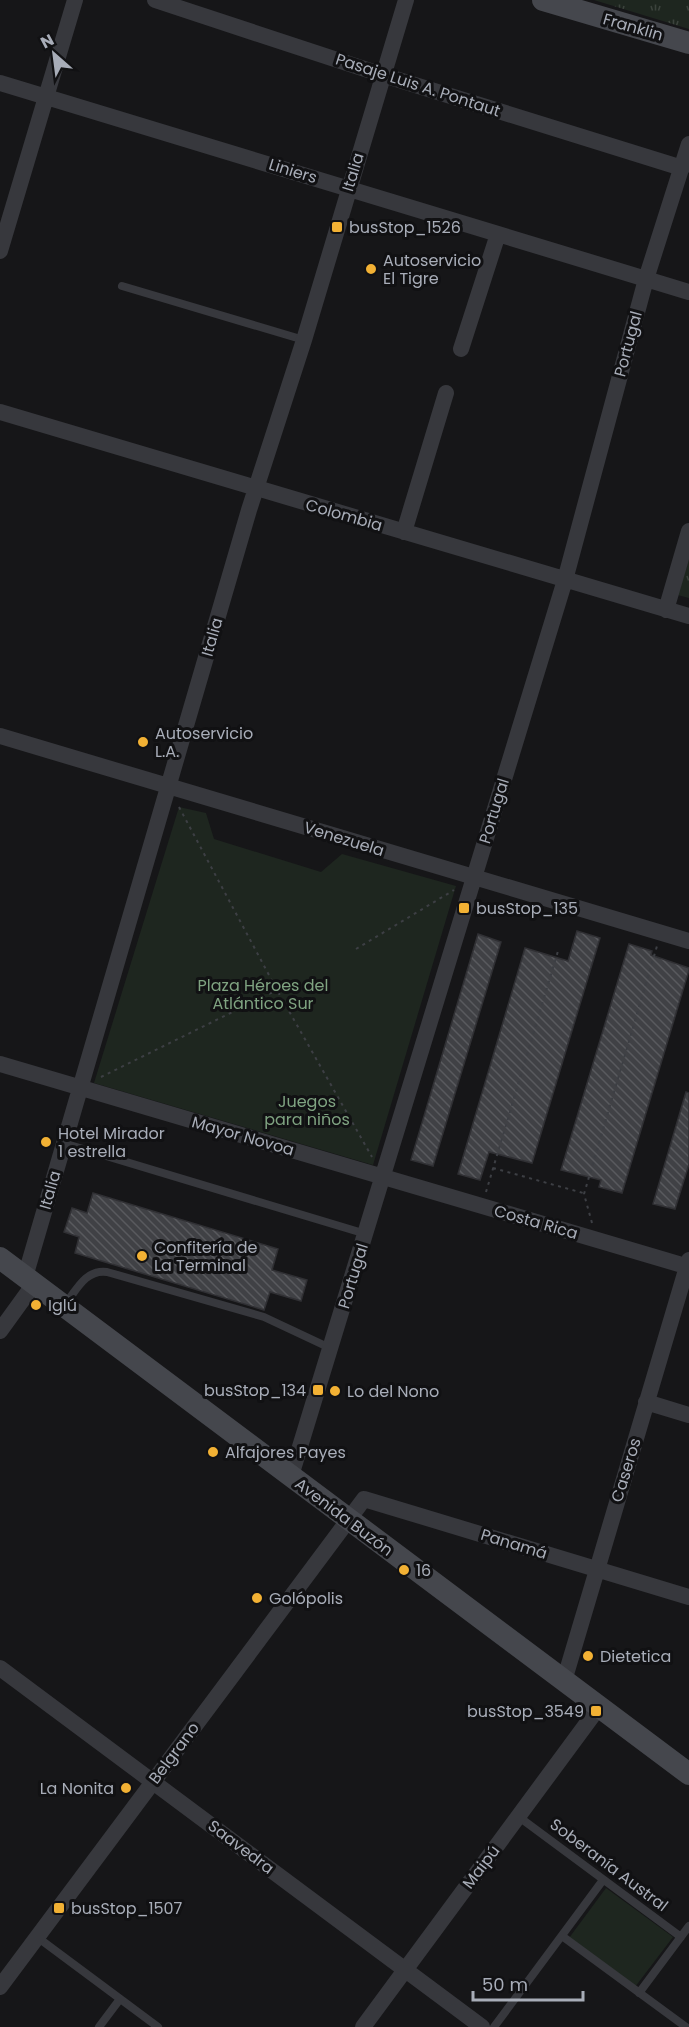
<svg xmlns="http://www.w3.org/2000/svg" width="689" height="2027" font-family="Poppins,sans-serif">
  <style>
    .grass { fill: url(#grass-tufts) }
    .green { fill: #1e261f }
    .building { fill: url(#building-back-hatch); stroke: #303034; stroke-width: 1.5 }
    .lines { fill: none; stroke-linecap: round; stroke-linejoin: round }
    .path { stroke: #3d3f44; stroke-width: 2; stroke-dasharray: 3 4.5; stroke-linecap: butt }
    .lane { stroke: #37383d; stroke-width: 8 }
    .street { stroke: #37383d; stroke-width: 16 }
    .secondary { stroke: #45474d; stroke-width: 22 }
    .poi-dot { fill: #f2b134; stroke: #111113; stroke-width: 2 }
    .labels { text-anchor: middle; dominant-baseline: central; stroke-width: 6; stroke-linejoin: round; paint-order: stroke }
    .street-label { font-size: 16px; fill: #a8adb8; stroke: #111113 }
    .poi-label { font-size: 16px; fill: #a8adb8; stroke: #111113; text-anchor: start }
    .park-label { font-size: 16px; fill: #7fa381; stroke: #111113 }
  </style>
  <defs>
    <pattern id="grass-tufts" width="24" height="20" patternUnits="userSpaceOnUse" patternTransform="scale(1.5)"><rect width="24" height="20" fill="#1e261f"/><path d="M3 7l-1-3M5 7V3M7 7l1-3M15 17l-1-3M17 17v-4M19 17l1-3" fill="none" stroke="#3c433d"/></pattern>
    <pattern id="building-back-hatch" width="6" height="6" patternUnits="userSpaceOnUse" patternTransform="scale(1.5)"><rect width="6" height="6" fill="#404145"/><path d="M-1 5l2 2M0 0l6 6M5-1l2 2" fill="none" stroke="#595a5e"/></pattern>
  </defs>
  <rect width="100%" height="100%" fill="#161618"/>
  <path class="grass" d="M 594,0 L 689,0 L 689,29 Z
    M 689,559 L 689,598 L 678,595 Z"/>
  <path class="green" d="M 179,807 L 206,813 L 214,839 L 321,872 L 342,854 L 456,886 L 373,1165 L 94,1083 Z
    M 606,1888 L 673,1937 L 635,1987 L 569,1938 Z"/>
  <path class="building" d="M 577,931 L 600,938 L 532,1163 L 489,1152 L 480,1180 L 458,1174 L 525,948 L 568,961 Z
    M 478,934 L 501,942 L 433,1166 L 411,1160 Z
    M 629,944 L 652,951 L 651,955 L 689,968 L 689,970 L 622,1193 L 599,1187 L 601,1180 L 561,1170 Z
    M 686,1092 L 689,1093 L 689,1164 L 675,1209 L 653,1204 Z
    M 93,1193 L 278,1249 L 272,1270 L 307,1280 L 301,1301 L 270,1292 L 264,1310 L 75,1253 L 79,1237 L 64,1232 L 72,1208 L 87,1213 Z"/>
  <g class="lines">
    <path class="path" d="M 179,807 L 277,990 L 372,1157
      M 356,949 L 454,890
      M 101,1077 L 277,990
      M 493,1168 L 583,1193
      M 486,1192 L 558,951
      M 592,1223 L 584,1194 L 657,946"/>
    <path class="lane" d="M 122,286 L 304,340
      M 63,1143 L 366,1234
      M 64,1306 C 76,1291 85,1269 107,1272 L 264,1317 L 330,1348
      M 519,1817 L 681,1937
      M 562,1936 L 686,2027
      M 37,1937 L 158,2027
      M 639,1993 L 689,1926
      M 99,2027 L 120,1999
      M 494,2027 L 603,1880"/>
    <path class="street" d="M 155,0 L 383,75 L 682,168
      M 0,83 L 689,292
      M 0,251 L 75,0
      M 461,349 L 498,234
      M 0,412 L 689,616
      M 404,532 L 446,393
      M 666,610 L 689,531
      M 0,736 L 689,941
      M 0,1064 L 689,1267
      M 25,1277 L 249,510 L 304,340 L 406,0
      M 0,1331 L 34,1284
      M 646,1402 L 689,1415
      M 291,1476 L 565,580 L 646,279 L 689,144
      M 0,1668 L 482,2027
      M 564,1681 L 689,1260
      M 0,1987 L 364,1499 L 689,1597
      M 363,2027 L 599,1707"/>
    <path class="secondary" d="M 543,0 L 689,43
      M 0,1258 L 689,1774"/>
  </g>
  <g class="poi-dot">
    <rect x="331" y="221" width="12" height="12" rx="3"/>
    <circle cx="371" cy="269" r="6"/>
    <circle cx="143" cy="742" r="6"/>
    <rect x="458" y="902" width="12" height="12" rx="3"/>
    <circle cx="46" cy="1142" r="6"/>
    <circle cx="142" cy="1256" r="6"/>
    <circle cx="36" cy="1305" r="6"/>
    <rect x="312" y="1384" width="12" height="12" rx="3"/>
    <circle cx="335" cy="1391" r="6"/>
    <circle cx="213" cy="1452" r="6"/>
    <circle cx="404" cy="1570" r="6"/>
    <circle cx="257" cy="1598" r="6"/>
    <circle cx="588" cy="1656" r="6"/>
    <rect x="590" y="1705" width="12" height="12" rx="3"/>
    <circle cx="126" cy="1788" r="6"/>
    <rect x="53" y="1902" width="12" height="12" rx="3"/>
  </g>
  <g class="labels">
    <g class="street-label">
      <text transform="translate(633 27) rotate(16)">Franklin</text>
      <text transform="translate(418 85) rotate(18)">Pasaje Luis A. Pontaut</text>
      <text transform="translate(293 171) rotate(17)">Liniers</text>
      <text transform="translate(353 172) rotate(-73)">Italia</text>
      <text transform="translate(628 344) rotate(-75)">Portugal</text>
      <text transform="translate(344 515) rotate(16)">Colombia</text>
      <text transform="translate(212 637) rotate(-74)">Italia</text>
      <text transform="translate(494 811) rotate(-73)">Portugal</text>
      <text transform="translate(344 839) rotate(17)">Venezuela</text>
      <text transform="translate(243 1136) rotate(16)">Mayor Novoa</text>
      <text transform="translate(50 1190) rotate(-74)">Italia</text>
      <text transform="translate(536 1222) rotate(16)">Costa Rica</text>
      <text transform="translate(353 1276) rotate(-73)">Portugal</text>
      <text transform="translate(626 1470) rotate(-73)">Caseros</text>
      <text transform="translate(344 1517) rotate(37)">Avenida Buzón</text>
      <text transform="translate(514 1544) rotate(17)">Panamá</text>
      <text transform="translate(174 1753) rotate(-53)">Belgrano</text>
      <text transform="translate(241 1847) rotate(37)">Saavedra</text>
      <text transform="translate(609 1865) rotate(37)">Soberanía Austral</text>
      <text transform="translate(481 1867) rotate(-53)">Maipú</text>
    </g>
    <g class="poi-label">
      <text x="349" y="227">busStop_1526</text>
      <text x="383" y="260">Autoservicio<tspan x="383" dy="18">El Tigre</tspan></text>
      <text x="155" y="733">Autoservicio<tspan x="155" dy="18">L.A.</tspan></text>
      <text x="476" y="908">busStop_135</text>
      <text x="58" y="1133">Hotel Mirador<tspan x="58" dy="18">1 estrella</tspan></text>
      <text x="154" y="1247">Confitería de<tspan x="154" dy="18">La Terminal</tspan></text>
      <text x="48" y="1305">Iglú</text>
      <text x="306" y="1390" text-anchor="end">busStop_134</text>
      <text x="347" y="1391">Lo del Nono</text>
      <text x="225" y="1452">Alfajores Payes</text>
      <text x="416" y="1570">16</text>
      <text x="269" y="1598">Golópolis</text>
      <text x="600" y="1656">Dietetica</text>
      <text x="584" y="1711" text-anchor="end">busStop_3549</text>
      <text x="114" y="1788" text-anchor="end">La Nonita</text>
      <text x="71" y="1908">busStop_1507</text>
    </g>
    <g class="park-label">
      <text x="263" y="985">Plaza Héroes del<tspan x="263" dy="18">Atlántico Sur</tspan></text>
      <text x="307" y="1101">Juegos<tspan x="307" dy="18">para niños</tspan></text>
    </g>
  </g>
  <g transform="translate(54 54) rotate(332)" stroke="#111113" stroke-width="4.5" paint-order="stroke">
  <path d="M0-4.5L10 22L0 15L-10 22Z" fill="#a8adb8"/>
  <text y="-9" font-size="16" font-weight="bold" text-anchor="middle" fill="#a8adb8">N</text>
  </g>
  <path d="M473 1991v9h110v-9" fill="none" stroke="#a8adb8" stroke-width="3"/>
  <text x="482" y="1991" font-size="18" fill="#a8adb8" stroke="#111113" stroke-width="4.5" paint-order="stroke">50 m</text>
</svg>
